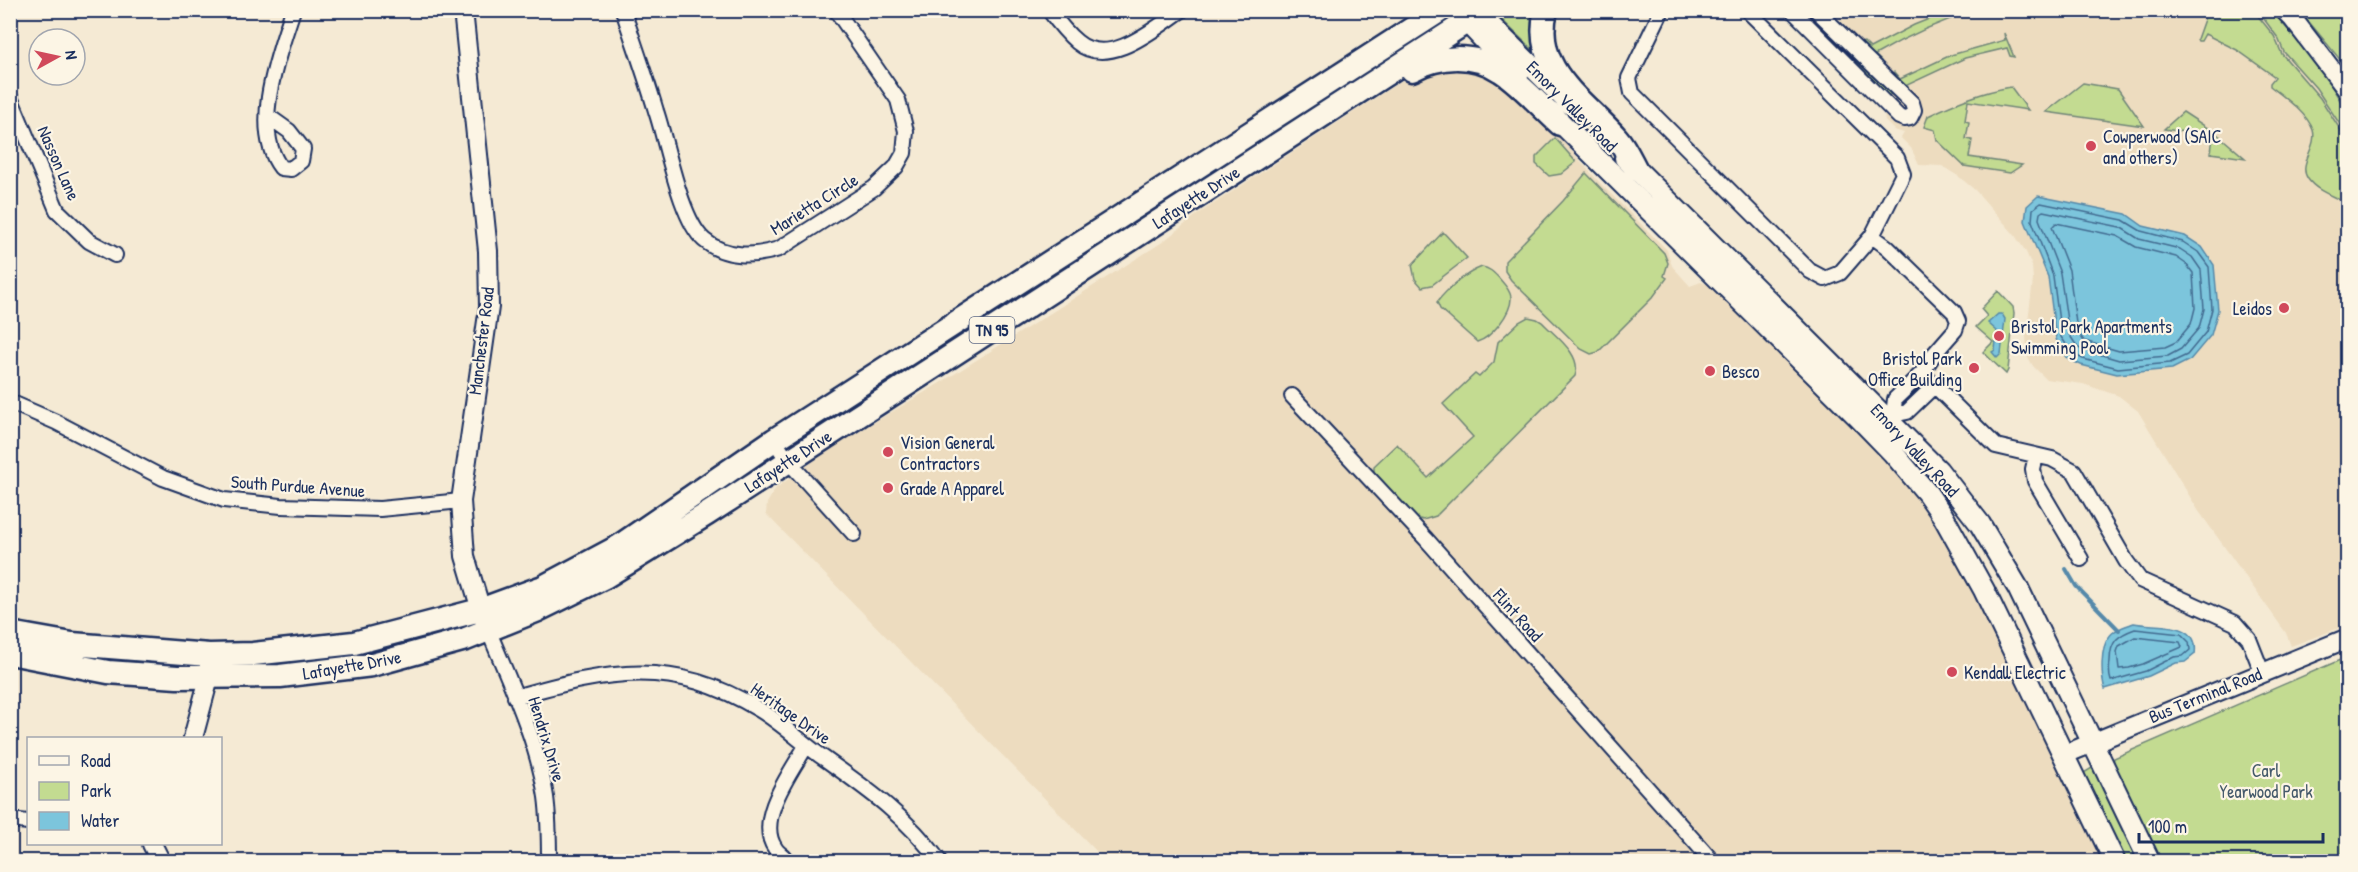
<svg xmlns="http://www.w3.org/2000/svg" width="2358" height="872" font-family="'Patrick Hand',sans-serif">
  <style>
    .built { fill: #eddcbf }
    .green { fill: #c3db91; stroke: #6f8578; stroke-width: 1.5 }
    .water { fill: #7cc5dc; stroke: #5589aa; stroke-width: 1.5 }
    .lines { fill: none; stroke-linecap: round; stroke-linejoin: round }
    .shore { stroke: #426b90; stroke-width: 1.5 }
    .stream { stroke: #5589aa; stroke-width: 4 }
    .minor-casing { stroke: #1b2f5e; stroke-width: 18 }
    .tertiary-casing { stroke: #1b2f5e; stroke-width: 22 }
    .secondary-casing { stroke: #1b2f5e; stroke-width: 24 }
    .primary-casing { stroke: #1b2f5e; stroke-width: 27 }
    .minor { stroke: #fcf5e5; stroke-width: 14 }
    .tertiary { stroke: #fcf5e5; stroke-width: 18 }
    .secondary { stroke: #fcf5e5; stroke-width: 20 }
    .primary { stroke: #fcf5e5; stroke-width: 22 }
    .poi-dot { fill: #d1495b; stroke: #fcf5e5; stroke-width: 2 }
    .labels { text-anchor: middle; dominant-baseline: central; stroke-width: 4.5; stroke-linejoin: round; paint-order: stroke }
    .shield { fill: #fcf5e5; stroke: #5e6a86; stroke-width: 1.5 }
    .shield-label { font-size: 16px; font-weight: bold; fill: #1b2f5e }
    .street-label { font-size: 18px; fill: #1b2f5e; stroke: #fcf5e5 }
    .poi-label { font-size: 18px; fill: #1b2f5e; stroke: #fcf5e5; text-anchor: start }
    .park-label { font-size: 18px; fill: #455a6b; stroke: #fcf5e5 }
  </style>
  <rect width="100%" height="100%" fill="#f5ead4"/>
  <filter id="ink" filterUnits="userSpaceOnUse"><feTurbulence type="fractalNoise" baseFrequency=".0167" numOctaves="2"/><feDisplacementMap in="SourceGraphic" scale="12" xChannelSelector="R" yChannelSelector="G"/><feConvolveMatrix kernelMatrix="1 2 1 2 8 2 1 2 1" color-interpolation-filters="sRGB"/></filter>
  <g filter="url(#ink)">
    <path class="built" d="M 2272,10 L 2284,23 L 2347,112 L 2347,625 L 2291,646 L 2286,633 L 2198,510 L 2138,411 L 2119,396 L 2083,384 L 2046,379 L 2033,366 L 2028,357 L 2026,337 L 2033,280 L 2032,266 L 2026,252 L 2014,234 L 1975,190 L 1958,176 L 1942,166 L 1919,165 L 1911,148 L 1901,138 L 1904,133 L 1894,130 L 1885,121 L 1883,107 L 1786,11 Z
      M 1469,64 L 1524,98 L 1601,184 L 1667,250 L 1672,266 L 1690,286 L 1701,282 L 1709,285 L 1873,447 L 1909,488 L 1942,534 L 1964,573 L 2104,861 L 1106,861 L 766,514 L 767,503 L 776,488 L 835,446 L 945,380 L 1161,243 L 1198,214 L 1406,78 Z"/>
    <path class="green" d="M 1507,11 L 1538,11 L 1537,54 L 1501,19 L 1500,16 Z
      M 1949,11 L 1975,11 C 1940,21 1907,36 1875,55 L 1881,61 L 1880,64 L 1860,43 L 1864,42 L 1870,48 L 1914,25 Z
      M 2207,11 L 2254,11 L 2274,36 L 2282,54 L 2320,98 L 2347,140 L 2347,204 C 2335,196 2317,192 2308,179 C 2297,164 2318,147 2313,130 C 2307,113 2284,97 2270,86 L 2270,83 L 2275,77 L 2237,50 L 2205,34 L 2201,41 L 2198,41 L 2197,39 Z
      M 2258,11 L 2272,11 L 2322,70 L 2347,112 L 2347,135 L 2316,88 L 2284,52 L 2278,38 Z
      M 2300,11 L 2347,11 L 2347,68 Z
      M 1821,23 L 1891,90 L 1890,95 L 1887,96 L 1817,26 Z
      M 2004,33 L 2014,57 L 2010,56 L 2007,48 L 1965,58 L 1907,85 L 1911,93 L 1891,74 L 1894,72 L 1900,79 L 1951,55 L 2005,40 Z
      M 2083,83 L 2118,89 L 2144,126 L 2046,112 Z
      M 2011,87 L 2028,110 L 1968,101 L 1965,121 L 1969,122 L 1966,139 L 1972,140 L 1969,157 L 2022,165 L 2010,173 L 1964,166 L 1937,140 L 1935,130 L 1924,127 L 1928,116 C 1955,103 1981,92 2011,87 Z
      M 2183,112 L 2217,134 L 2245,158 L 2211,153 L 2213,136 L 2164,129 Z
      M 1555,138 L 1576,162 L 1561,174 L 1549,176 L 1536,164 L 1536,157 Z
      M 1586,173 L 1664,253 L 1668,263 L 1664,276 L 1667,278 L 1653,297 L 1598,352 L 1591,354 L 1581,349 L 1511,280 L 1505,271 L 1505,261 L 1563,201 Z
      M 1443,232 L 1467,258 L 1432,285 L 1422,287 L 1415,279 L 1412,265 Z
      M 1482,267 C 1489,268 1493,272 1498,277 C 1503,283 1510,289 1511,297 C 1512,313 1491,338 1477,342 L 1440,309 L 1437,302 C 1448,288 1466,273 1482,267 Z
      M 1998,291 L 2013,307 L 2014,313 L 2008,370 L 2006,374 L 1983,352 L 1993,342 L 1976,327 L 1987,316 L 1981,309 Z
      M 1528,317 L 1537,319 L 1542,322 C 1555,336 1583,355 1575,376 L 1436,516 L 1423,520 L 1413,517 L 1374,475 L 1374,466 L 1397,444 L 1428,478 L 1473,437 L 1443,404 L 1475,374 L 1479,377 L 1494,362 L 1498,342 L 1519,322 Z
      M 2347,657 L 2347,861 L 2161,861 L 2116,775 L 2113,763 L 2114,758 Z
      M 2092,768 L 2095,768 L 2140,861 L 2124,861 L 2082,774 Z"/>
    <path class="water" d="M 2038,196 L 2126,214 L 2143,226 L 2185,236 L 2202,247 L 2214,265 L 2218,310 L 2211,335 L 2190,360 L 2172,369 L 2117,374 L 2081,365 L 2068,359 L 2056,339 L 2048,277 L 2025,221 L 2027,206 Z
      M 1998,314 L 2002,314 L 2005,319 L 2001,354 L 1997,358 L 1992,352 L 1995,350 L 1997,331 L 1988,323 Z
      M 2134,623 C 2156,628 2200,619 2195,654 L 2185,662 L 2176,663 L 2149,676 L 2105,689 C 2101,676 2100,648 2109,637 C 2114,629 2126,626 2134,623 Z"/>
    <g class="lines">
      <path class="shore" d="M 2041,203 L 2123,220 L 2141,231 L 2183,242 L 2198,252 L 2209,267 L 2212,309 L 2206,332 L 2187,355 L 2170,363 L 2118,368 L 2083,359 L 2073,354 L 2061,337 L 2053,276 L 2032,221 L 2033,209 Z
        M 2043,211 L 2120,227 L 2139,239 L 2180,249 L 2192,257 L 2201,270 L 2204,309 L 2199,328 L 2181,349 L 2168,356 L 2119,360 L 2078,348 L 2069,334 L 2060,273 L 2039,219 L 2040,213 Z
        M 2056,223 L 2117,236 L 2136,247 L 2176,257 L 2186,264 L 2193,273 L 2195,308 L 2191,324 L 2176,342 L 2165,347 L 2119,351 L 2084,341 L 2077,331 L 2069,270 L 2052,227 Z
        M 2135,629 L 2181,634 L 2189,642 L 2190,650 L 2183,656 L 2174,657 L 2146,671 L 2111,681 C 2109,675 2109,668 2110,661 C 2110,641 2118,635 2135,629 Z
        M 2135,637 L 2180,642 L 2182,647 L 2143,664 L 2129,668 L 2119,669 L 2117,652 L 2119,646 Z"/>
      <path class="stream" d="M 2066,569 L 2076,586 L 2119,630"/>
      <defs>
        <path id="minor" d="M 623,10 C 634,44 646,77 656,111 C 667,143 680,219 704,240 C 725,258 754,257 779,249 L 874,188 L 896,167 L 904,153 L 906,131 L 898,100 L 836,10
          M 1049,10 C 1057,21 1066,33 1077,42 C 1109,69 1155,28 1182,10
          M 1662,10 L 1629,78 L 1632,93 L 1810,271 L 1825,279 L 1840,273 L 1872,236 L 1903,174 L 1897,158 L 1747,10
          M 1792,10 L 1899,117 L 1904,119 L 1910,118 L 1914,110 L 1912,103 L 1816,10
          M 10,97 L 57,210 L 89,241 L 115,255
          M 268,116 L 289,131 L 303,149 L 301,161 L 291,169 L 281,168 C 250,128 279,53 293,10
          M 1872,236 L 1887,247 L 1954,312 L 1958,321 L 1955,330 L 1934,354 L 1922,373 L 1895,399 L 1893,415 L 1907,412 L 1934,386
          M 1922,373 L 1996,446 L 2052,459 L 2074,471 L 2126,561 L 2140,580 L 2235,623 L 2249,639 L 2262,672
          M 1292,396 L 1426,539 L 1713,862
          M 10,402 L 56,422 L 163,478 L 224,500 L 281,506 L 380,509 L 461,501
          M 774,440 L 788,461 L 854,534
          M 2036,456 L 2033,469 L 2035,481 L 2081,559
          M 489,632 C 510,682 538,743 546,797 C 549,819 549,840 549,862
          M 515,697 C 609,670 672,657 760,710 C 783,724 803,744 825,759 C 870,791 907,817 940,862
          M 10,820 L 28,822
          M 785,858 C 782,855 777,852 775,848 C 755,819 792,771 806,746"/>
        <path id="tertiary" d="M 463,10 L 488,251 L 489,307 L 461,501 L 465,556 L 484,620
          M 2284,10 L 2293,19 L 2348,91
          M 193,738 L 209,678 L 209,664
          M 2063,755 L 2348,638
          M 152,844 L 161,862"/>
        <path id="secondary" d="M 1459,10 L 1467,22 L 1518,76
          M 1479,10 L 1492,27 L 1570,104
          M 1551,113 L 1859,418 L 1893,453 L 1927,493 L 1943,516 L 1984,590 L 2115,862
          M 1625,158 L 1938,470 L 1980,524 L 2018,588 L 2150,862"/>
        <path id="primary" d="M 1546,10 C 1531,71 1583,99 1617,138 C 1625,147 1630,159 1636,170
          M 1412,70 C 1439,55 1474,53 1501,71 C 1520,83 1542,108 1560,124
          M 10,633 L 72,644 L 209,655 L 253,654 L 354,643 L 480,610 L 543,587 L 618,547 L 774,440 L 1441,10
          M 10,653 L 108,672 L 177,677 L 280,676 L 372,665 L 466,639 L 538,610 L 605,577 L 707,514 L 1485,10"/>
      </defs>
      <use href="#minor" class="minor-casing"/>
      <use href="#tertiary" class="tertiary-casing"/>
      <use href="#secondary" class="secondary-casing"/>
      <use href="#primary" class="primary-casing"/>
      <use href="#minor" class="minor"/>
      <use href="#tertiary" class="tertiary"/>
      <use href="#secondary" class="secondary"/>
      <use href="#primary" class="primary"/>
    </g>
  </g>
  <g class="poi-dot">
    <circle cx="2091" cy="146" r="6"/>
    <circle cx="2284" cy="308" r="6"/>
    <circle cx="1999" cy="336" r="6"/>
    <circle cx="1974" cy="368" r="6"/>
    <circle cx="1710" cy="371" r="6"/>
    <circle cx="888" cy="452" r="6"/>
    <circle cx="888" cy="488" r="6"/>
    <circle cx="1952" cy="672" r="6"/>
  </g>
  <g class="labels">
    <rect class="shield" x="969.5" y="317" width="45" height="26" rx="4.5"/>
    <g class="shield-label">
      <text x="992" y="330">TN 95</text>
    </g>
    <g class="street-label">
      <text transform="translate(1572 106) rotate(45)">Emory Valley Road</text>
      <text transform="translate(59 163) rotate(66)">Nasson Lane</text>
      <text transform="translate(1196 197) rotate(-33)">Lafayette Drive</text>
      <text transform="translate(814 204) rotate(-32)">Marietta Circle</text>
      <text transform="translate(481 341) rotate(-83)">Manchester Road</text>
      <text transform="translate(1915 450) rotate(47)">Emory Valley Road</text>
      <text transform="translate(788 461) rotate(-33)">Lafayette Drive</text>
      <text transform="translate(298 486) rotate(4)">South Purdue Avenue</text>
      <text transform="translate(1518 615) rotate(48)">Flint Road</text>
      <text transform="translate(352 665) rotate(-10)">Lafayette Drive</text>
      <text transform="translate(2205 695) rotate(-22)">Bus Terminal Road</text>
      <text transform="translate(791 713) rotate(35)">Heritage Drive</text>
      <text transform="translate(547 739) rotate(73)">Hendrix Drive</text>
    </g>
    <g class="poi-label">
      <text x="2103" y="136">Cowperwood (SAIC<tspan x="2103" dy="21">and others)</tspan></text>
      <text x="2272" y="308" text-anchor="end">Leidos</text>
      <text x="2011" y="326">Bristol Park Apartments<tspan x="2011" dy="21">Swimming Pool</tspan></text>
      <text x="1962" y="358" text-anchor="end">Bristol Park<tspan x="1962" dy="21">Office Building</tspan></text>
      <text x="1722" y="371">Besco</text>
      <text x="900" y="442">Vision General<tspan x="900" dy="21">Contractors</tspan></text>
      <text x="900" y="488">Grade A Apparel</text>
      <text x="1964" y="672">Kendall Electric</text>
    </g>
    <g class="park-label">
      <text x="2266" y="770">Carl<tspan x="2266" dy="21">Yearwood Park</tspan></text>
    </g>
  </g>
  <rect width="2358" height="872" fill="none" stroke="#fcf5e5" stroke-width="36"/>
  <rect x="18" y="18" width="2322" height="836" fill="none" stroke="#1b2f5e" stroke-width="2" filter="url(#ink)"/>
  <rect x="27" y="737" width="195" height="108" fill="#fcf5e5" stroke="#a2a6af" stroke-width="1.5"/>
  <rect x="39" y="756" width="30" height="9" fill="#fcf5e5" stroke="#a2a6af" stroke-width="1.5"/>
  <text x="81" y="767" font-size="18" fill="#1b2f5e">Road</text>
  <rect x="39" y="782" width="30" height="18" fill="#c3db91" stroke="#a2a6af" stroke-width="1.5"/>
  <text x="81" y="797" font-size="18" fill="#1b2f5e">Park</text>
  <rect x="39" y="812" width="30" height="18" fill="#7cc5dc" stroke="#a2a6af" stroke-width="1.5"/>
  <text x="81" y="827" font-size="18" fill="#1b2f5e">Water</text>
  <g transform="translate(57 57) rotate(82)"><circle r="28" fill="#fcf5e5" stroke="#a2a6af" stroke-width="1.5"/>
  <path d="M0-4.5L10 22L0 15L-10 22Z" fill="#d1495b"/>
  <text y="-9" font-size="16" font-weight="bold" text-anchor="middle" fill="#1b2f5e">N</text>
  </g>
  <path d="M2139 833v9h184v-9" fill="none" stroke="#1b2f5e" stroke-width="3"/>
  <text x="2148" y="833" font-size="18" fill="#1b2f5e" stroke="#fcf5e5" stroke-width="4.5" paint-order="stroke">100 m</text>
</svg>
